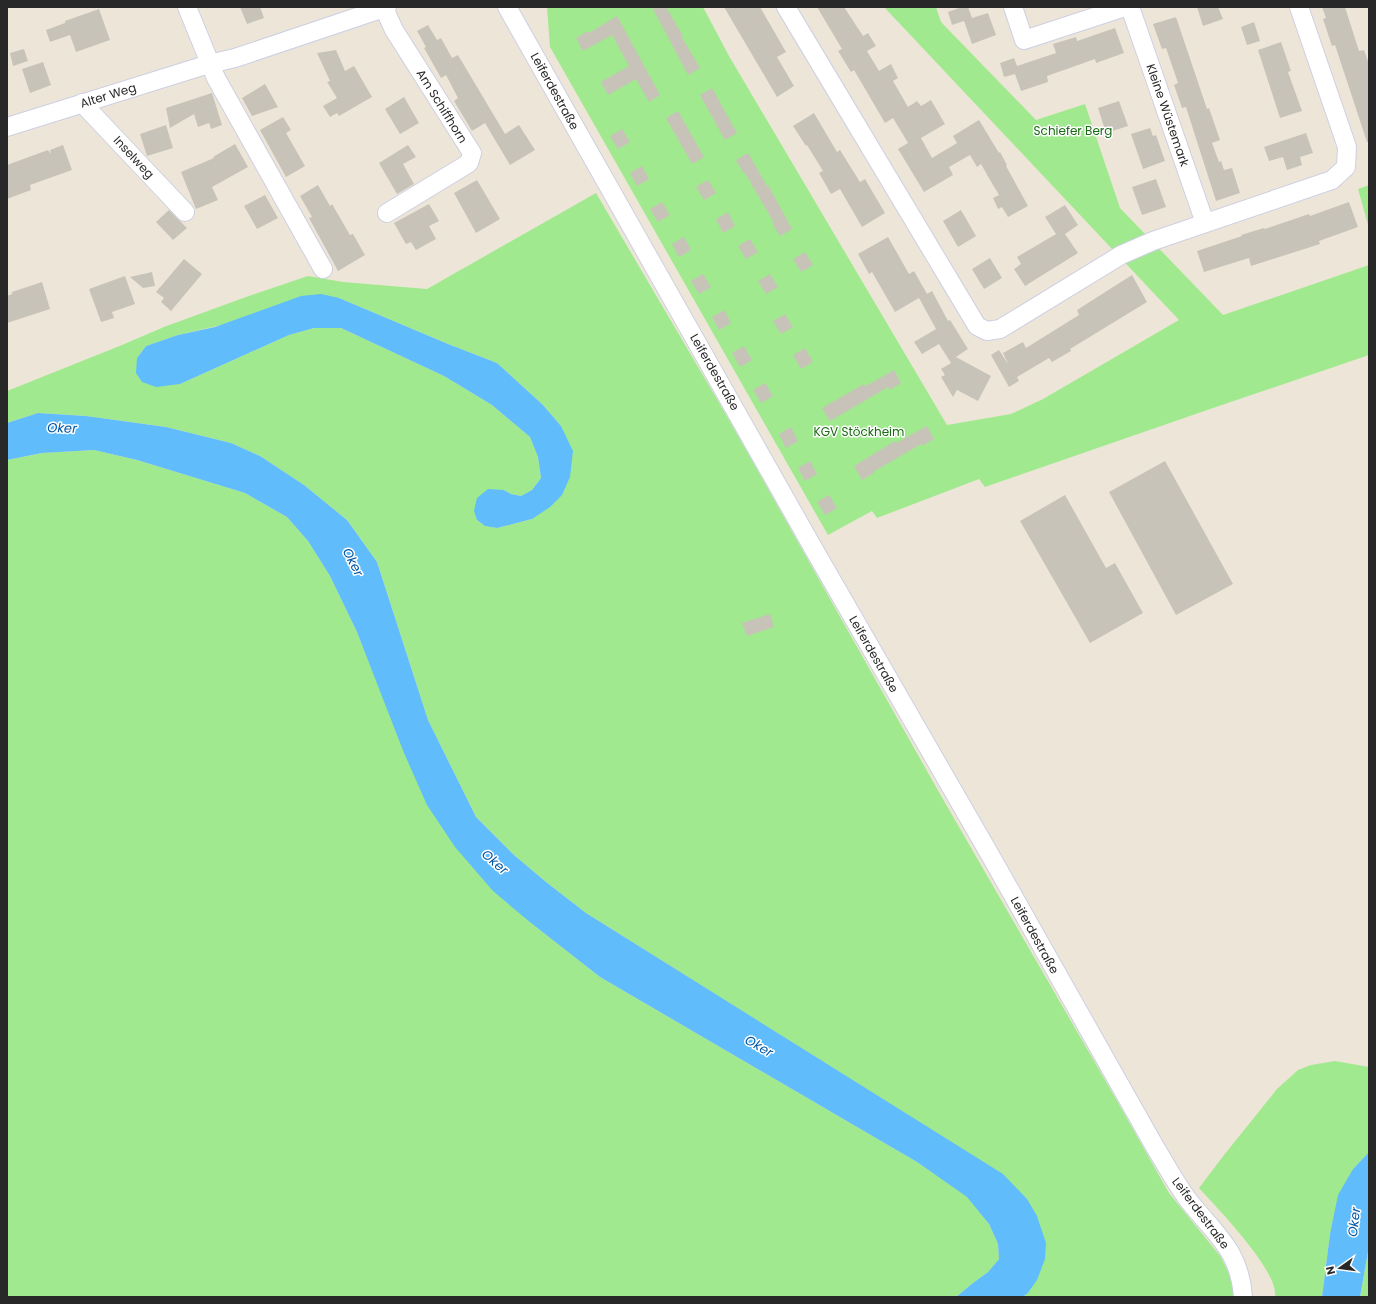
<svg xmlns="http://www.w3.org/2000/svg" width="1376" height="1304" font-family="Poppins,sans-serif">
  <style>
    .green { fill: #a1e98e; fill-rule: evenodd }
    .water { fill: #60bcfa }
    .building { fill: #c7c3b8 }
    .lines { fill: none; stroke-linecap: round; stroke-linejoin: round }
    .street-casing { stroke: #cdcfe3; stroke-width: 20 }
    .street { stroke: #fff; stroke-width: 18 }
    .labels { text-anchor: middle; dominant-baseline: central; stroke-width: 3; stroke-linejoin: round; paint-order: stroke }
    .street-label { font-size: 12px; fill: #282828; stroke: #fff }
    .park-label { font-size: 12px; fill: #196b12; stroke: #fff }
    .water-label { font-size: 13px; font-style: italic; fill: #0056a4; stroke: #fff }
  </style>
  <rect width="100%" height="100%" fill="#ede6d8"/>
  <path class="green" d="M 547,7 L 703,7 L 729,56 L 947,425 L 1011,414 L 1043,399 L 1179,320 L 884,7 L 936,7 L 941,22 L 1036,120 L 1085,104 L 1120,208 L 1223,315 L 1369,265 L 1369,355 L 1213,408 L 985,487 L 979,479 L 877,518 L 872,511 L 828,535 L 550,47 Z
    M 1369,185 L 1369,228 L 1358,189 Z
    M 596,193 L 728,418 L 940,794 L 1116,1099 L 1169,1193 L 1221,1257 L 1236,1289 L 1235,1297 L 1022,1297 L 1027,1294 L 1003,1175 L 586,913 L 546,882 L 514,855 L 476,817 L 428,720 L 377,562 L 347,520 L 304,485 L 260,456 L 231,443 L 166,427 L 86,416 L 38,413 L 7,423 L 7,391 L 122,345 L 164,327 L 246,297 L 308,276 L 343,282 L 427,289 ZM 339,298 L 448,344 L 497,363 L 543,405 L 561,426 L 532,519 L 497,528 L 485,526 L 477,520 L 504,490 L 511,494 L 521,496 L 532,490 L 541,478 L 538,457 L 530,437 L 492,405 L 444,376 L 341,328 L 314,328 L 289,335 L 180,384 L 137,358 L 146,346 L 178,335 Z
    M 94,450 L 137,460 L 245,493 L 287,517 L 308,541 L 330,576 L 357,632 L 380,689 L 531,923 L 600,977 L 917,1162 L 968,1197 L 989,1224 L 998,1244 L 999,1259 L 988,1272 L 973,1283 L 956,1297 L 7,1297 L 7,460 L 42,453 Z
    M 1335,1061 L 1369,1067 L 1369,1152 L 1353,1169 L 1330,1234 L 1322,1297 L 1275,1297 C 1279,1271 1217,1208 1199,1188 L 1224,1155 L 1277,1089 L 1298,1070 L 1311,1065 Z
    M 1369,1246 L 1369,1297 L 1360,1297 Z"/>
  <path class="water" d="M 321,294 L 339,298 L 448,344 L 497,363 L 543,405 L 561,426 L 573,451 L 570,477 L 562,495 L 550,507 L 532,519 L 497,528 L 485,526 L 477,520 L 474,511 L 477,498 L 488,489 L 504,490 L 511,494 L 521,496 L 532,490 L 541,478 L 538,457 L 530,437 L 492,405 L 444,376 L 341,328 L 314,328 L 289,335 L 180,384 L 156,387 L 142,382 L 136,373 L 137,358 L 146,346 L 178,335 L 215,327 L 301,296 Z
    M 38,413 L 86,416 L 166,427 L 231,443 L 260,456 L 304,485 L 347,520 L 377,562 L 428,720 L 476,817 L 514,855 L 546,882 L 586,913 L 1003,1174 L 1027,1199 L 1037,1216 L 1046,1243 L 1045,1259 L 1037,1280 L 1027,1294 L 1022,1297 L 956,1297 L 973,1283 L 988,1272 L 999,1259 L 998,1244 L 989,1224 L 967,1197 L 917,1162 L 600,977 L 531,923 L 493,891 L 455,847 L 427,805 L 404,753 L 357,632 L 330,576 L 308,541 L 287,517 L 245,493 L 137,460 L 94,450 L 42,453 L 7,460 L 7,423 Z
    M 1369,1152 L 1369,1246 L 1360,1297 L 1322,1297 L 1330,1234 L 1338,1195 L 1353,1169 Z"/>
  <path class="building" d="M 240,7 L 260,7 L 264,18 L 247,24 Z
    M 652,7 L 666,7 L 683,36 L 681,36 L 700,68 L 688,75 Z
    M 724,7 L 760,7 L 786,52 L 777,57 L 794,86 L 777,97 Z
    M 817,7 L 844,7 L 863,36 L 868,33 L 876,46 L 867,51 L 879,71 L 891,64 L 898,78 L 893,81 L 908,107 L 917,101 L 921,106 L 931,100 L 945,124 L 921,138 L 932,158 L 957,143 L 953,136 L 979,120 L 999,153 L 1000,152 L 1007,165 L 1006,166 L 1028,206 L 1008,217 L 1002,207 L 998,209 L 993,198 L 999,195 L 990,180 L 981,164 L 977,167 L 970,155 L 949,167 L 953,175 L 924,192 L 898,149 L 908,143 L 893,118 L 885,123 L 854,70 L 851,72 L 838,51 L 842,49 Z
    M 962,7 L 968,7 L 972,18 L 988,13 L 996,35 L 972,44 L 964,21 L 952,25 L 948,12 Z
    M 1197,7 L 1218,7 L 1223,19 L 1203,26 Z
    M 1322,7 L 1345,7 L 1359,51 L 1364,50 L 1369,64 L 1369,142 L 1367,142 L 1335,45 L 1332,46 L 1323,19 L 1326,18 Z
    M 99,9 L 110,40 L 76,52 L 70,35 L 50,42 L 46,30 L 65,23 L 65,21 Z
    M 617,16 L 660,95 L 649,102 L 636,79 L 608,95 L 601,82 L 629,66 L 612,35 L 583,51 L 576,38 L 588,31 L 589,33 Z
    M 1176,17 L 1207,109 L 1209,108 L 1220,140 L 1212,143 L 1219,162 L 1221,161 L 1224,170 L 1232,168 L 1240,193 L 1216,201 L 1186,107 L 1182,108 L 1174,85 L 1178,83 L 1166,48 L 1162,49 L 1153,24 Z
    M 1254,22 L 1260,41 L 1247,45 L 1241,27 Z
    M 428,25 L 437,40 L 441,38 L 452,58 L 458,55 L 505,134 L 519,125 L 535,150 L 510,165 L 485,123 L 472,131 L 454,101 L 458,98 L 446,75 L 441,78 L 424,48 L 426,47 L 417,31 Z
    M 1115,28 L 1124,53 L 1096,63 L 1095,59 L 1047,76 L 1048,82 L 1021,91 L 1015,74 L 1004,77 L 1000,63 L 1014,58 L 1017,66 L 1056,53 L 1053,44 L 1076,37 L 1077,41 Z
    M 1281,42 L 1291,71 L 1288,72 L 1302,111 L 1280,118 L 1258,50 Z
    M 24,49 L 28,61 L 13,66 L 10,53 Z
    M 336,50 L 345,71 L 354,66 L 372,97 L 339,116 L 337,113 L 330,117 L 323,106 L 337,98 L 327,82 L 330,81 L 317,53 Z
    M 43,62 L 51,85 L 30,93 L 22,69 Z
    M 265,84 L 278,107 L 252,116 L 242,98 Z
    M 712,88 L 737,133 L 725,140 L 700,95 Z
    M 212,93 L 222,125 L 211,129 L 209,123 L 198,127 L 194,114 L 170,128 L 166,108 Z
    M 404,97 L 419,123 L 400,134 L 385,109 Z
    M 1119,101 L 1128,126 L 1106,133 L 1098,108 Z
    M 678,111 L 704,157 L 692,164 L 666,118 Z
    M 814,113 L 837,152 L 840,150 L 860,182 L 865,179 L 885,213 L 862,227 L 840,189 L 831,194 L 819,173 L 823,171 L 807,145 L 806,146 L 793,126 Z
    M 283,117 L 291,130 L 286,133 L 305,166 L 286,177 L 260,130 Z
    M 166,125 L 173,148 L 147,156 L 140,134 Z
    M 1150,128 L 1153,136 L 1156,135 L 1165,161 L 1143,169 L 1131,134 Z
    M 622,129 L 630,142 L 618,149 L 610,136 Z
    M 1306,133 L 1313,153 L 1300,157 L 1302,165 L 1287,170 L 1283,157 L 1269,161 L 1264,147 Z
    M 235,144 L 248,167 L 212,187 L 218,200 L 196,209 L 181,172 L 214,158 L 213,157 Z
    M 63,145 L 72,170 L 30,185 L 31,190 L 7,199 L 7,165 L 48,150 L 51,154 L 50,150 Z
    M 408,145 L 416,157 L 403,164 L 414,184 L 397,194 L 379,163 Z
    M 748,153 L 767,186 L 768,185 L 792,229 L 780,236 L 772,223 L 774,223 L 745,173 L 744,174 L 736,160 Z
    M 642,166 L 649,179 L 637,186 L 630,173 Z
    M 1156,179 L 1166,207 L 1142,215 L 1132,187 Z
    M 477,180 L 500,219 L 476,233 L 454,193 Z
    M 708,180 L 716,193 L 704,200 L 696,187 Z
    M 318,185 L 330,206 L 332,204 L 350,235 L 353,234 L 365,255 L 338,271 L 309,218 L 312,217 L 300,196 Z
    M 265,195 L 278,218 L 257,229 L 244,206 Z
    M 662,202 L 670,215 L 658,222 L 650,209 Z
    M 1349,202 L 1358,227 L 1319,241 L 1320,244 L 1251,266 L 1249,258 L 1204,272 L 1197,251 L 1242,236 L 1241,235 L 1264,228 L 1265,229 L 1309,214 L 1310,216 Z
    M 429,204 L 439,221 L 429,226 L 436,239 L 416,250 L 411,242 L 406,244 L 394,223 Z
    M 1065,205 L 1078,225 L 1065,234 L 1078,253 L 1025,286 L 1014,269 L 1021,264 L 1017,257 L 1056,234 L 1045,217 Z
    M 169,210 L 187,228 L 173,240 L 156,222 Z
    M 961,210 L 976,236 L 958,247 L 943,221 Z
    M 728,212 L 735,226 L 723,233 L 716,219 Z
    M 684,237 L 691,250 L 679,257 L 672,244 Z
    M 888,237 L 909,274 L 914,271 L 927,294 L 925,295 L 932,291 L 948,321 L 950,320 L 968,349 L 956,357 L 991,376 L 978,401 L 957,390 L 953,397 L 941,377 L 945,375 L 941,369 L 951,363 L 939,344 L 922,354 L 914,342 L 936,329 L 919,298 L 895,312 L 872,272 L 869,274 L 858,254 Z
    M 750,239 L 758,252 L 746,259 L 738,246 Z
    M 805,252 L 813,265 L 801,272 L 793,259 Z
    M 990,258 L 1002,278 L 984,289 L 972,269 Z
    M 184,259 L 202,274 L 171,311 L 161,302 L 164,298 L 156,292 Z
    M 152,272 L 155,286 L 143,288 L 130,277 Z
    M 703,274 L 711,287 L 699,294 L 691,281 Z
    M 770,274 L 778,287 L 766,294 L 758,281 Z
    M 1132,275 L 1147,302 L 1070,349 L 1071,351 L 1052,362 L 1049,358 L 1017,377 L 1019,381 L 1009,387 L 991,355 L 999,350 L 1008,364 L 1003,353 L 1023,342 L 1026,348 L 1079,315 L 1077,310 Z
    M 125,276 L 135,304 L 112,312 L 114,318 L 101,322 L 89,289 Z
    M 42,282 L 50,309 L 7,323 L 7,296 L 12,294 L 12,292 Z
    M 724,310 L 731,323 L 719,330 L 712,317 Z
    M 785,314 L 793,327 L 781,334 L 773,321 Z
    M 744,346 L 752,360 L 740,367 L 732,353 Z
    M 805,348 L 813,362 L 801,369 L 793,355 Z
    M 894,370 L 901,383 L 890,390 L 888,387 L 830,421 L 822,408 L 864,384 L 866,386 Z
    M 765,383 L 773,396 L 761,403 L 753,390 Z
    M 927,426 L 934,439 L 922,446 L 921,444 L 873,472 L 874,473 L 862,480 L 854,466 L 895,441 L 896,443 Z
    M 791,427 L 798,441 L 786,448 L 779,434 Z
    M 810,461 L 817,474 L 805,481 L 798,468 Z
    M 1165,461 L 1233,584 L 1176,615 L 1109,492 Z
    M 829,495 L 837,508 L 825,515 L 817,502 Z
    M 1065,495 L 1106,568 L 1115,563 L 1143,613 L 1090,643 L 1020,521 Z
    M 770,614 L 774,627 L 747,636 L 742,623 Z"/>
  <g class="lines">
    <defs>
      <path id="street" d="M 187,7 L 216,78 L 323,269
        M 507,7 L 816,553 L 993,860 L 1155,1147 C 1166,1165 1176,1184 1189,1201 C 1216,1235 1240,1251 1243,1297
        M 786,7 L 977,326 L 987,331 L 1000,329 L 1121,255 L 1153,241 L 1332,180 L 1346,167 L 1347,147 L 1299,7
        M 1013,7 L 1024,40 L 1125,7
        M 1130,7 L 1205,223
        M 384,8 L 394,30 L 472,153 L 469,163 L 387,213
        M 82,103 L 185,212
        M 7,127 L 209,64 L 235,58 L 387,7"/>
    </defs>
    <use href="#street" class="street-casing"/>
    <use href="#street" class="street"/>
  </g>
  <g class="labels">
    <g class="street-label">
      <text transform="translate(555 91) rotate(61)">Leiferdestraße</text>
      <text transform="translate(108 95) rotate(-17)">Alter Weg</text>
      <text transform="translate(442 106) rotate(58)">Am Schiffhorn</text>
      <text transform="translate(1168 115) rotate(71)">Kleine Wüstemark</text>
      <text transform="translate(134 157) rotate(47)">Inselweg</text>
      <text transform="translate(715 372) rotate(60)">Leiferdestraße</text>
      <text transform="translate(874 654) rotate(60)">Leiferdestraße</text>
      <text transform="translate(1035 935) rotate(61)">Leiferdestraße</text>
      <text transform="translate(1201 1213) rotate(53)">Leiferdestraße</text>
    </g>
    <g class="park-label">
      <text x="1073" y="130">Schiefer Berg</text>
      <text x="859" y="431">KGV Stöckheim</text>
    </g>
    <g class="water-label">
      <text transform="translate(62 428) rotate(2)">Oker</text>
      <text transform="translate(353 562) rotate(63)">Oker</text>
      <text transform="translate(495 862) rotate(41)">Oker</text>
      <text transform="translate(759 1046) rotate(30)">Oker</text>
      <text transform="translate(1354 1222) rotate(-83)">Oker</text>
    </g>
  </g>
  <rect width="1376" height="1304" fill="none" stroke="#282828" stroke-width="16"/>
  <g transform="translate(1340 1268) rotate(256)" stroke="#ffffff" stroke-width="3" paint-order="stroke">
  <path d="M0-3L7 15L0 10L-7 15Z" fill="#282828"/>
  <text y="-6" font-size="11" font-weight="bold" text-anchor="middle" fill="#282828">N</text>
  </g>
</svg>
